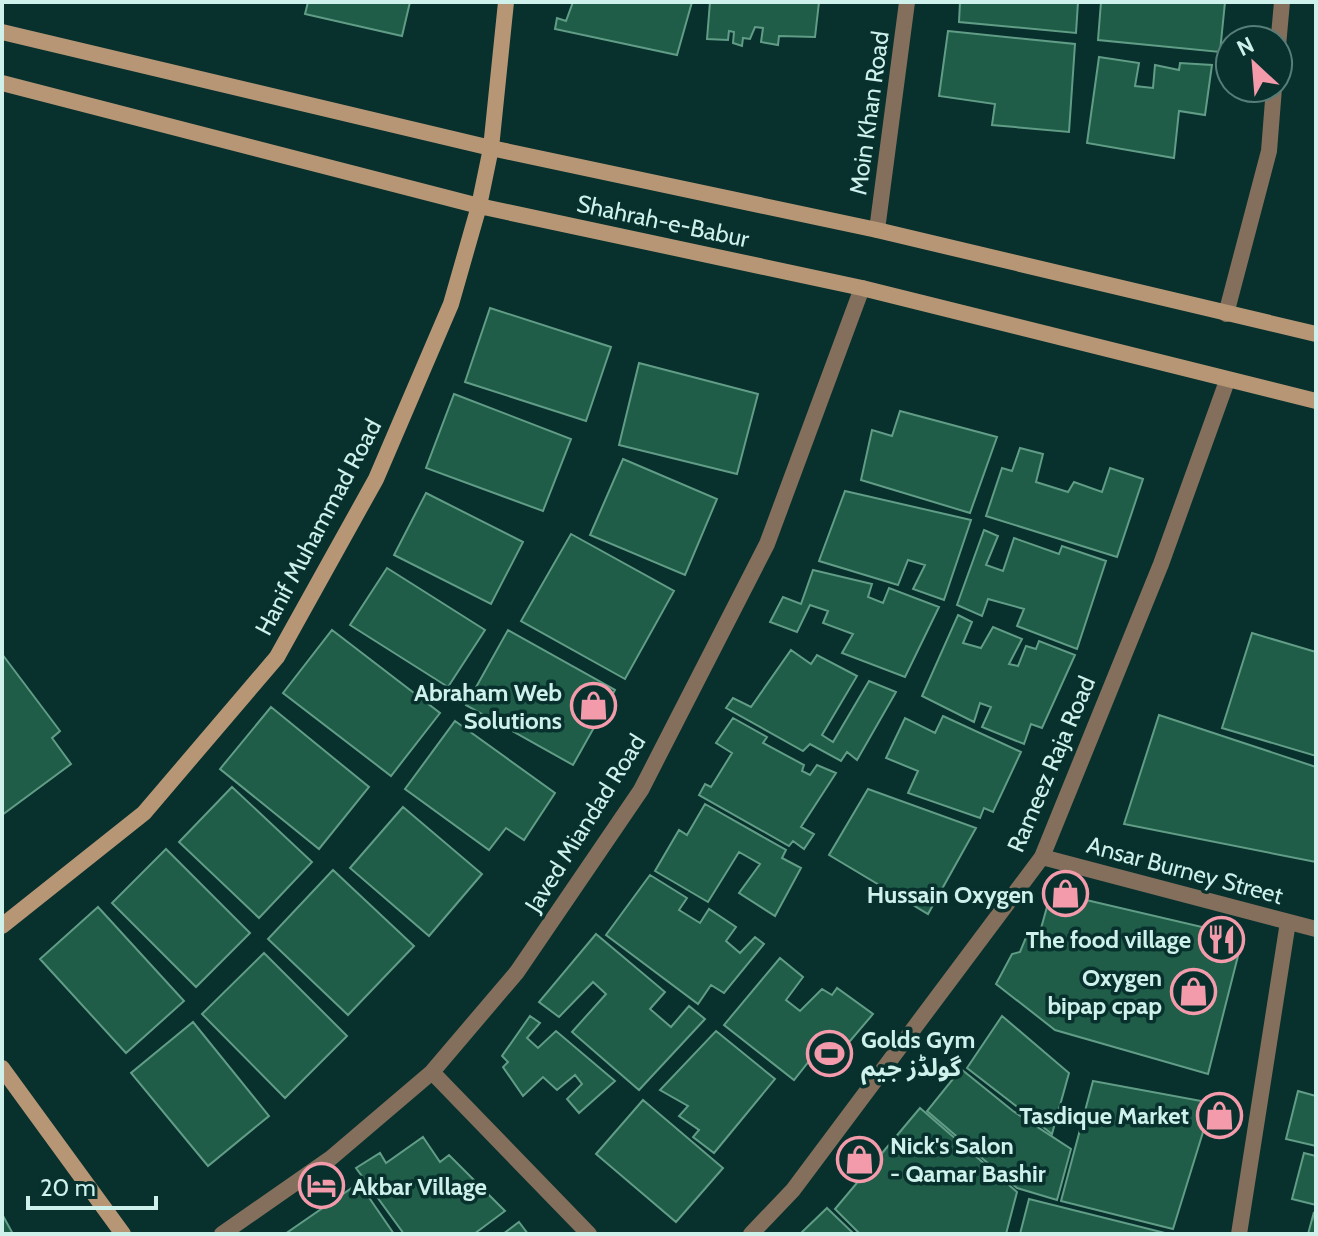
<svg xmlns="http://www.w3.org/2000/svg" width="1318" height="1236" font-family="Cabin,'Noto Sans Arabic',sans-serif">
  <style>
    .building { fill: #1f5d48; stroke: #619d86; stroke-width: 2 }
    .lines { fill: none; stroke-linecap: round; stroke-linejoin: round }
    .street { stroke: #836f5b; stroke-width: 16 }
    .secondary { stroke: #b69675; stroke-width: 16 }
    .labels { text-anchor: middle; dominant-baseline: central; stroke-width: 7; stroke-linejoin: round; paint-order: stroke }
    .street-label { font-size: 24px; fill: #cef1ec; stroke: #08302d }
    .poi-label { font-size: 24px; font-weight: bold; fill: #cef1ec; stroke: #08302d; text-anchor: end }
  </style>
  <rect width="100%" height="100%" fill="#08302d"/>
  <path class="building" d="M 308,2 L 410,2 L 402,36 L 305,14 Z
    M 573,2 L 692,2 L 677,55 L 555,29 L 557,18 L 566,21 Z
    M 710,2 L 819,2 L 815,37 L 779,36 L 778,45 L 761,42 L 763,28 L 755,27 L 750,39 L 743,38 L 742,46 L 733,43 L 734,32 L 729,31 L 728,40 L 707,39 Z
    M 960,2 L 1078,2 L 1076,33 L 959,22 Z
    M 1101,2 L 1225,2 L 1220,52 L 1098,40 Z
    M 948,31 L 1075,44 L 1069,132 L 992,125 L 995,104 L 939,96 Z
    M 1099,57 L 1139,63 L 1135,86 L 1153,88 L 1155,65 L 1179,70 L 1180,63 L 1212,65 L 1205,115 L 1179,111 L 1174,158 L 1087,143 Z
    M 490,308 L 611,347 L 586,421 L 465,382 Z
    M 639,363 L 758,394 L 737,474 L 619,445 Z
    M 454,394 L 571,439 L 543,511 L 426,468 Z
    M 900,411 L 997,437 L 970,513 L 861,480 L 872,430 L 892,436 Z
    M 1020,448 L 1043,454 L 1036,482 L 1068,492 L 1074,482 L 1102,492 L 1110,468 L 1143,479 L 1117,557 L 986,516 L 1002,468 L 1012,471 Z
    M 623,459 L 717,499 L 685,575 L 590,535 Z
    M 845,491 L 971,520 L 944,600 L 913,589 L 925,565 L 908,560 L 898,585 L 819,561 Z
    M 426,493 L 523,542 L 491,604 L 394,555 Z
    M 984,530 L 998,536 L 986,565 L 1003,571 L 1014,538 L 1059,554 L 1062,546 L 1106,561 L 1077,649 L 1017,626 L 1024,609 L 988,599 L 982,616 L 957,605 Z
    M 571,534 L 674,591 L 625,679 L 521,621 Z
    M 387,568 L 485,630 L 448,687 L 350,625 Z
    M 813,570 L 872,584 L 868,597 L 883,603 L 889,588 L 939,607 L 905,677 L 842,653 L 853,634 L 823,623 L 828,611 L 810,605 L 797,632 L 770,622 L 783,597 L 801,604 Z
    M 958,615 L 972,622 L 963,643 L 981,648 L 993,627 L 1022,639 L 1009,664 L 1018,666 L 1026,646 L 1036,649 L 1039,641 L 1075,655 L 1042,728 L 1031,724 L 1024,744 L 982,727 L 991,707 L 980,703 L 974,722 L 922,696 Z
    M 332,630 L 440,713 L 391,776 L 283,693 Z
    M 508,630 L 615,690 L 573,765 L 466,705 Z
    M 1252,633 L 1316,652 L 1316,756 L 1222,728 Z
    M 791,650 L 811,664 L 817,655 L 857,676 L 822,735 L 833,742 L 869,681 L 896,692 L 857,760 L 847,752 L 841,761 L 810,744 L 803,751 L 726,708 L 733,698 L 751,707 Z
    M 2,654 L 60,731 L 52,738 L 71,764 L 2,815 Z
    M 271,707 L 369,787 L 319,849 L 220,769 Z
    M 1159,715 L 1316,767 L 1316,862 L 1124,824 Z
    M 943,716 L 1021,752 L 993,812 L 984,808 L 980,818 L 908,793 L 918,771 L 886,758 L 905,718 L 935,733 Z
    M 733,718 L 767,737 L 763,743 L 804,765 L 802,771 L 810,775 L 817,765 L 836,773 L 801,827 L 814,834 L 804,849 L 793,841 L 789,846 L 699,795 L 705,784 L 711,787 L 732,753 L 716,743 Z
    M 455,721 L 555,793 L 524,840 L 506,828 L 489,850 L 405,789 Z
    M 232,787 L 312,862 L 259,918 L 179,842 Z
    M 868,789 L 976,828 L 928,914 L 829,855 Z
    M 705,804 L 786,850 L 782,858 L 801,868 L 775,916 L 739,893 L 760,864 L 739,852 L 708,902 L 655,871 L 679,830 L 687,835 Z
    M 403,807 L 482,874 L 429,936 L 350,868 Z
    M 166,849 L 250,933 L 196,987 L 112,903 Z
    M 333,870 L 414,946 L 348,1015 L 268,939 Z
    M 650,875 L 687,898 L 679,910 L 700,923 L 709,909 L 736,927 L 726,941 L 740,953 L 755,937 L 764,944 L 724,993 L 711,985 L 698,1004 L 606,935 Z
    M 1069,896 L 1232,934 L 1231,944 L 1240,948 L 1208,1074 L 1055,1030 L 996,984 L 1012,954 L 1020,952 L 1027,935 L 1038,939 L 1047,907 L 1065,910 Z
    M 98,907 L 184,1001 L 126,1053 L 40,959 Z
    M 596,934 L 665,992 L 650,1009 L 671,1027 L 689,1006 L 705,1019 L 639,1090 L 572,1032 L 606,994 L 593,982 L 559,1017 L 539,1002 Z
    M 264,953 L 347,1036 L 285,1098 L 202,1014 Z
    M 780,958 L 803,977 L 786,1000 L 800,1011 L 822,989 L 832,995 L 837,988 L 873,1014 L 845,1047 L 829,1036 L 794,1080 L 724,1025 Z
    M 530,1016 L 540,1023 L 527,1038 L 538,1048 L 556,1031 L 615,1081 L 579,1113 L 567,1099 L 582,1084 L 575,1075 L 557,1090 L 543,1077 L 523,1096 L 503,1067 L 508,1062 L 502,1056 Z
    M 1002,1016 L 1069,1073 L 1052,1134 L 967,1068 Z
    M 193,1022 L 269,1116 L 208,1166 L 131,1073 Z
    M 716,1031 L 775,1079 L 714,1153 L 693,1137 L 699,1130 L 679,1116 L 688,1106 L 660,1090 Z
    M 961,1069 L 1013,1111 L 1071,1149 L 1057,1200 L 1017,1188 L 927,1111 Z
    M 1093,1081 L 1212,1103 L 1173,1229 L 1061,1201 Z
    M 1298,1091 L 1316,1096 L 1316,1146 L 1286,1139 Z
    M 643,1100 L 723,1168 L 676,1222 L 596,1154 Z
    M 920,1108 L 1017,1192 L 1006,1234 L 860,1234 L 835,1209 Z
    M 423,1137 L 440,1162 L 449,1155 L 505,1211 L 474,1234 L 404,1234 L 356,1168 L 380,1153 L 386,1163 Z
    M 1304,1153 L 1316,1156 L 1316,1205 L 1292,1199 Z
    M 359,1183 L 394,1234 L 285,1234 Z
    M 1029,1199 L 1169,1234 L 1020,1234 Z
    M 827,1208 L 854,1234 L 800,1234 Z
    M 1314,1212 L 1316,1234 L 1308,1234 Z
    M 2,1214 L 13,1234 L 2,1234 Z
    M 519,1222 L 528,1234 L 503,1234 Z"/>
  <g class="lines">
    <path class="street" d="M 1278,46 L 1282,2
      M 877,230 L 907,2
      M 1226,314 L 1269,151 L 1274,88
      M 1042,857 L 1316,929
      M 432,1072 L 589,1234
      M 222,1234 L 331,1158 L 432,1072 L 517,972 L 641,790 L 767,544 L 862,288
      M 751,1234 L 793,1190 L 1042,857 L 1161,564 L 1227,381
      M 1239,1234 L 1288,922"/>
    <path class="secondary" d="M 2,32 L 491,148 L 877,230 L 1316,334
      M 2,83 L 479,206 L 862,288 L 1316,401
      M 2,926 L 144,813 L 277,657 L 376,479 L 451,304 L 479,206 L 491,148 L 506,2
      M 2,1068 L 123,1234"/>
  </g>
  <defs>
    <symbol id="shop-ring" viewBox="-11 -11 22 22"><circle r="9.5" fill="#08302d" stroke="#f39aab" stroke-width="1.5"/><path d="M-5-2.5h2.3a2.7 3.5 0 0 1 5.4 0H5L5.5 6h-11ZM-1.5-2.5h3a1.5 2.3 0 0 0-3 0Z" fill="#f39aab"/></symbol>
    <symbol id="restaurant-ring" viewBox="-11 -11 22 22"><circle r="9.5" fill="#08302d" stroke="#f39aab" stroke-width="1.5"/><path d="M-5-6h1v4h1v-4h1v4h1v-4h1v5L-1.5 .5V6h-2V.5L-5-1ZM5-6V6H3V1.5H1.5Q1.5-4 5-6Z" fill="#f39aab"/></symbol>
    <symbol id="stadium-ring" viewBox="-11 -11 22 22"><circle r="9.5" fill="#08302d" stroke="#f39aab" stroke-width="1.5"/><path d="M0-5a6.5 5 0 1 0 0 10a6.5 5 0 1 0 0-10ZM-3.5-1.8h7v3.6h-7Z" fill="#f39aab"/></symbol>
    <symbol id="hotel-ring" viewBox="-11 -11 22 22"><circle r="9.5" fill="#08302d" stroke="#f39aab" stroke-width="1.5"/><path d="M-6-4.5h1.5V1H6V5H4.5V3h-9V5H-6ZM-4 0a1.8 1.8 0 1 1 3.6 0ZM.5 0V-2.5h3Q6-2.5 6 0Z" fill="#f39aab"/></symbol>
  </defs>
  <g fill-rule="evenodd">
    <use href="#shop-ring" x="568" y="680" width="51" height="51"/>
    <use href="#shop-ring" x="1040" y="868" width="51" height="51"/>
    <use href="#restaurant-ring" x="1196" y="914" width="51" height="51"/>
    <use href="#shop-ring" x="1168" y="966" width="51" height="51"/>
    <use href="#stadium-ring" x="804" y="1028" width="51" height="51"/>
    <use href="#shop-ring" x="1194" y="1090" width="51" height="51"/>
    <use href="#shop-ring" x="834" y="1134" width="51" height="51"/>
    <use href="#hotel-ring" x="296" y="1160" width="51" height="51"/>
  </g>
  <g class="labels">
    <g class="street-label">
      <text transform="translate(869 113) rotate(-82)">Moin Khan Road</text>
      <text transform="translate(663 221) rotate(12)">Shahrah-e-Babur</text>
      <text transform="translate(318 527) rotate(-62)">Hanif Muhammad Road</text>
      <text transform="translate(1051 764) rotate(-67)">Rameez Raja Road</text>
      <text transform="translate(585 823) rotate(-58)">Javed Miandad Road</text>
      <text transform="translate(1185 870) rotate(15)">Ansar Burney Street</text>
    </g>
    <g class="poi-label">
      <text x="562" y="692">Abraham Web<tspan x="562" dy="28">Solutions</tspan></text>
      <text x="1034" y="894">Hussain Oxygen</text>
      <text x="1191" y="939">The food village</text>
      <text x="1162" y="977">Oxygen<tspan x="1162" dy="28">bipap cpap</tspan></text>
      <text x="861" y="1039" text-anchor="start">Golds Gym<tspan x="861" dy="28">گولڈز جیم</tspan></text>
      <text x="1189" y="1115">Tasdique Market</text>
      <text x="890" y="1145" text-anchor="start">Nick's Salon<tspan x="890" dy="28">- Qamar Bashir</tspan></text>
      <text x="352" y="1186" text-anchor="start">Akbar Village</text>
    </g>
  </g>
  <rect width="1318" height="1236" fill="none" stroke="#cef1ec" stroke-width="8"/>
  <g transform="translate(1254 64) rotate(334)"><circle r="38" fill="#08302d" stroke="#577d79" stroke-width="2"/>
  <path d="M0-6L14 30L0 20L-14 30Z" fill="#f39aab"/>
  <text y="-12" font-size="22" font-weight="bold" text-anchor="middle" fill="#cef1ec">N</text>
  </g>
  <path d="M28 1196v12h128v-12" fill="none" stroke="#cef1ec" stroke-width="4"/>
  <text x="40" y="1196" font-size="24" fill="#cef1ec" stroke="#08302d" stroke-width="6" paint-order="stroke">20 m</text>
</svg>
